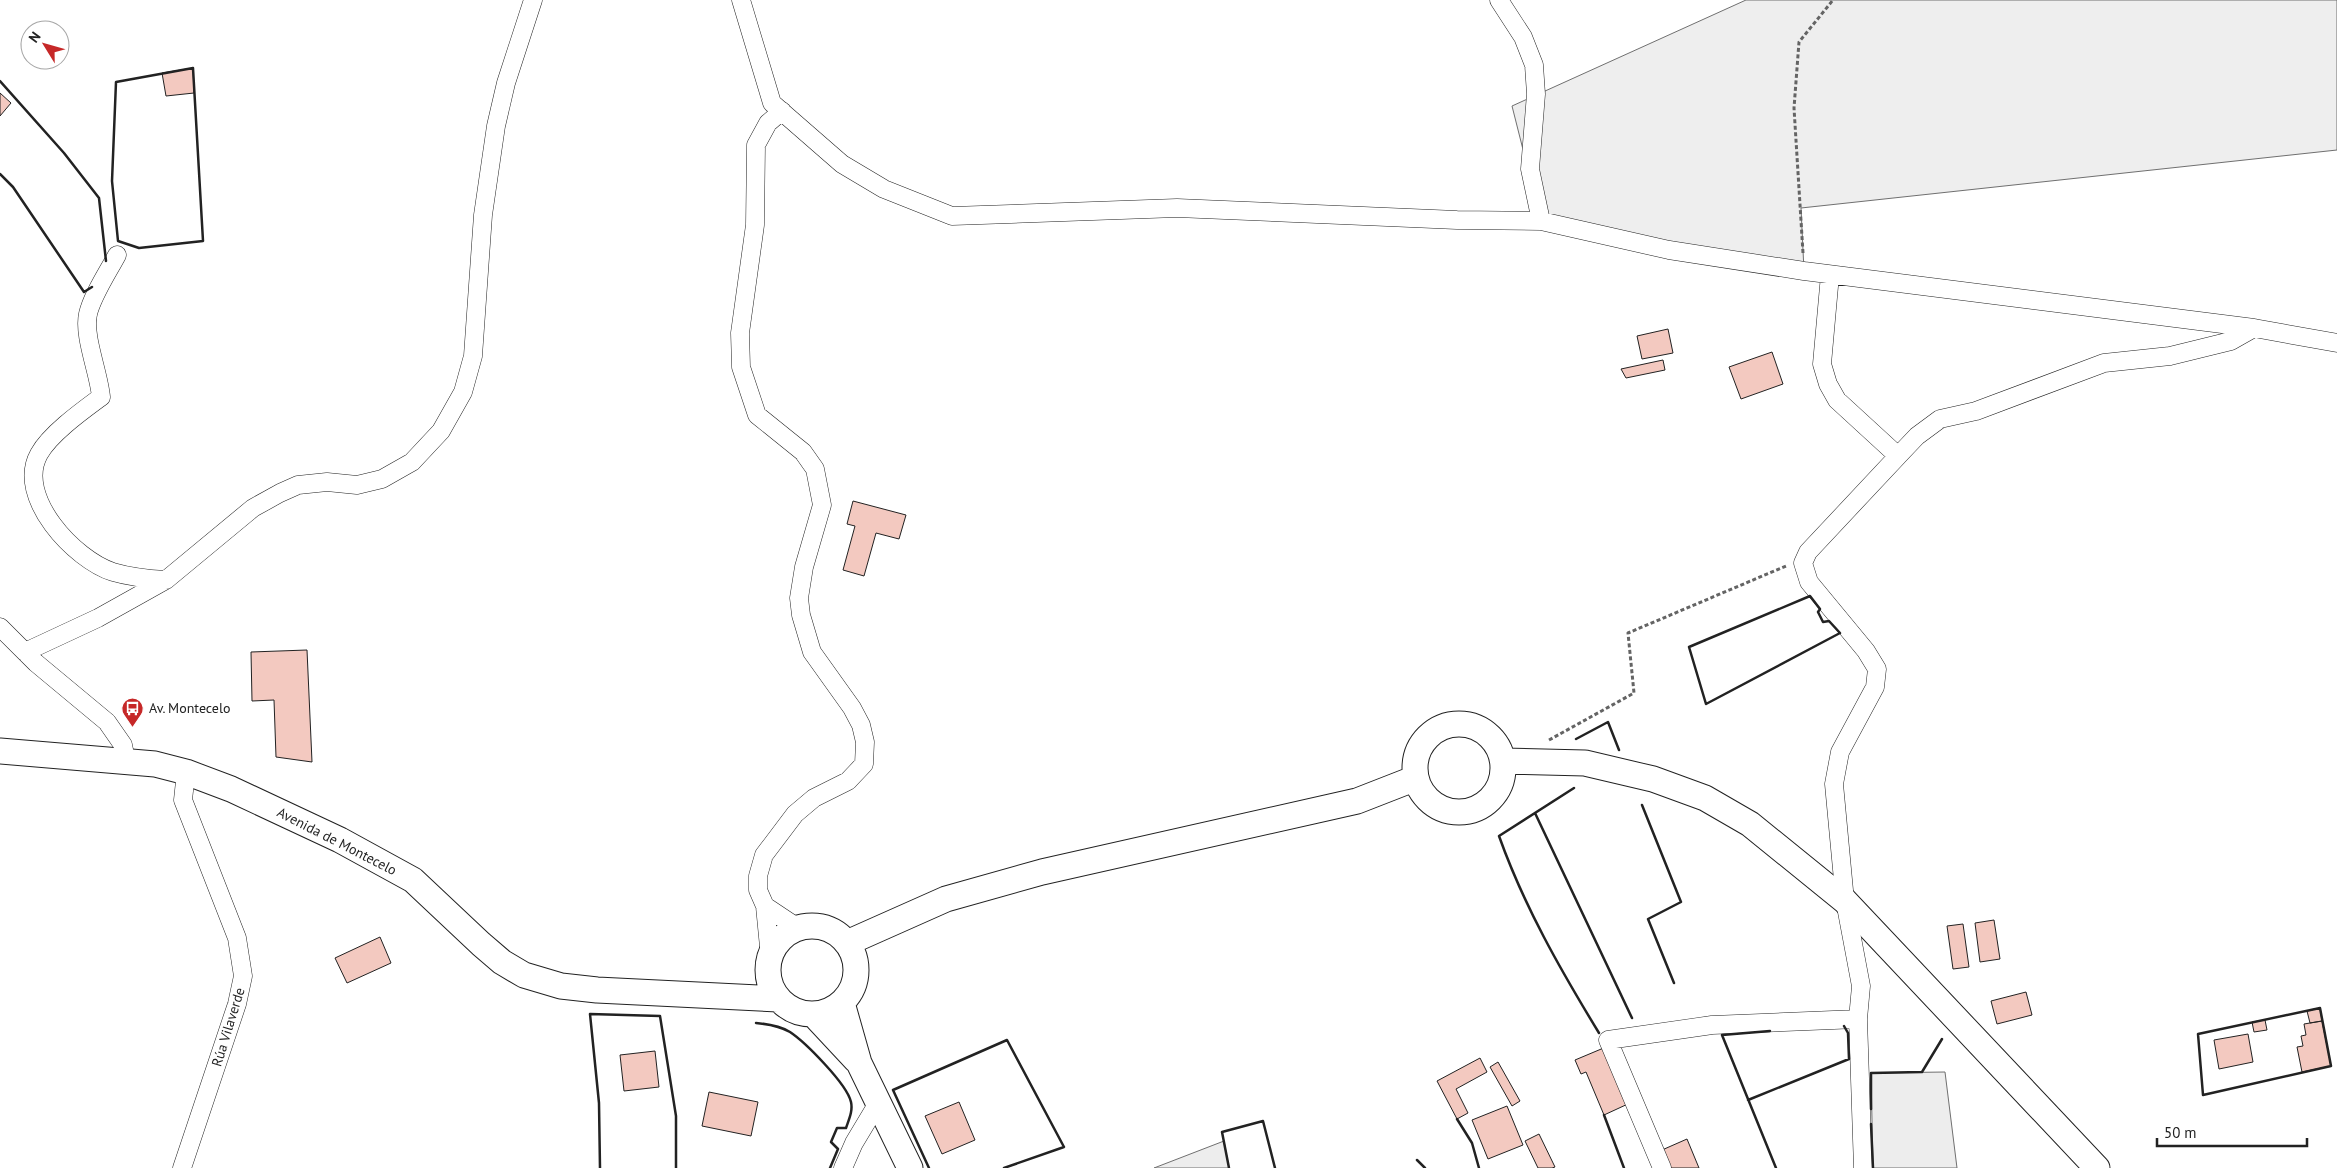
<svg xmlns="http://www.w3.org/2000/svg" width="2337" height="1168" font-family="'PT Sans',sans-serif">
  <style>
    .green { fill: #eee; stroke: #6f6f6f }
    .parking { fill: #ededed; stroke: #6f6f6f }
    .building { fill: #f3c9c0; stroke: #222 }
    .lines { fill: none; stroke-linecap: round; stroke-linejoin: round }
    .street-casing { stroke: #222; stroke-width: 19 }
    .secondary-casing { stroke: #222; stroke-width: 27 }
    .path { stroke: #646464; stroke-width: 3; stroke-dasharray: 4 2.5; stroke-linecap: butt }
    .street { stroke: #fff; stroke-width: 18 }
    .secondary { stroke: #fff; stroke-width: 25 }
    .wall { stroke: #222; stroke-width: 2.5 }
    .labels { text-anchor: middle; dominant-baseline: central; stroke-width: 4; stroke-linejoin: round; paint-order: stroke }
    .poi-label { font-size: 14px; fill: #222; stroke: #fff; text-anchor: start }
    .street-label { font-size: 14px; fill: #222; stroke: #fff }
  </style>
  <rect width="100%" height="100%" fill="#fff"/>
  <path class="green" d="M 1746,0 L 2337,0 L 2337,150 L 1801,208 L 1804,271 L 1541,221 L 1512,106 Z"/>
  <path class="parking" d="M 1945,1072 L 1957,1168 L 1873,1168 L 1871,1073 Z
    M 1224,1141 L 1229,1168 L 1154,1168 Z"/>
  <path class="building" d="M 193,68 L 194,93 L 166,96 L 162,73 Z
    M 0,93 L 11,103 L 0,116 Z
    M 1668,329 L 1673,353 L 1642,359 L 1637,336 Z
    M 1772,352 L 1783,384 L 1741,399 L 1729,367 Z
    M 1663,360 L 1665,370 L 1626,378 L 1621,369 Z
    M 853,501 L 906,515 L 899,539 L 876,533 L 864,576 L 843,570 L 855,526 L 847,524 Z
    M 307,650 L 312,762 L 276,757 L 274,700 L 252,701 L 251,652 Z
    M 1994,920 L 2000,959 L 1980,962 L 1975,923 Z
    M 1963,924 L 1969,967 L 1953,969 L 1947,926 Z
    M 380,937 L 391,963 L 347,983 L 335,958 Z
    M 2026,992 L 2032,1015 L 1997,1024 L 1991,1001 Z
    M 2320,1008 L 2322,1021 L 2310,1023 L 2307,1011 Z
    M 2265,1020 L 2267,1030 L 2254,1032 L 2252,1022 Z
    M 2322,1021 L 2331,1066 L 2302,1072 L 2297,1047 L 2303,1046 L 2301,1036 L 2306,1035 L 2304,1024 Z
    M 2248,1034 L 2253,1062 L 2219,1069 L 2214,1040 Z
    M 1606,1047 L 1630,1103 L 1604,1115 L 1586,1072 L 1581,1074 L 1575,1060 Z
    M 655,1051 L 659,1087 L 624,1091 L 620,1055 Z
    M 1480,1058 L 1487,1072 L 1456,1089 L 1468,1113 L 1457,1119 L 1437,1081 Z
    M 1498,1062 L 1520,1101 L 1512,1106 L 1490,1067 Z
    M 709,1092 L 758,1102 L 751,1136 L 702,1126 Z
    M 959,1102 L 975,1140 L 942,1154 L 925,1116 Z
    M 1507,1106 L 1523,1145 L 1488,1159 L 1472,1120 Z
    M 1539,1134 L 1555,1167 L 1552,1168 L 1538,1168 L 1525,1141 Z
    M 1687,1139 L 1699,1168 L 1669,1168 L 1662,1150 Z"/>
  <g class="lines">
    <defs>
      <path id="street" d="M 741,0 L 772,103 L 842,164 L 884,189 L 952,216 L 1177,208 L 1457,220 L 1541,221 L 1669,250 L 1804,271 L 2254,328 L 2337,343
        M 1499,0 L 1523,37 L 1534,65 L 1536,94 L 1530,169 L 1541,221
        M 117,255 C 108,272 92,296 88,314 C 83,336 99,373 101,397 C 82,411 50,434 39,454 C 15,497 75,560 113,572 C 130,577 149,579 166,580
        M 1830,275 L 1822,364 L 1828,384 L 1837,400 L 1898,456 L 1808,552 L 1803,563 L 1809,582 L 1866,651 L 1877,669 L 1875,687 L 1840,752 L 1834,784 L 1845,901 L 1861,986 L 1858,1019 L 1863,1168
        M 1898,456 L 1917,436 L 1940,419 L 1976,411 L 2104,363 L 2170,356 L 2231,341 L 2254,328
        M 0,627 L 36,663 L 107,722 L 123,745 L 126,760
        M 25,652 L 98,618 L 166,580 L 253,508 L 280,493 L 298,485 L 327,482 L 357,485 L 382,479 L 412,462 L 441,431 L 463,392 L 473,356 L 483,215 L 496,126 L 506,83 L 533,0
        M 765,906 L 798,928
        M 770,957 L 765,906 L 758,890 L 758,876 L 764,855 L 795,814 L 814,798 L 848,781 L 864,764 L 865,742 L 861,725 L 852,708 L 812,652 L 801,615 L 799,598 L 804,567 L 822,505 L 815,469 L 803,452 L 757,415 L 741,367 L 740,333 L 755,225 L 756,145 L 768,123 L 782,111
        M 182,1168 L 237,1004 L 243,976 L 237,938 L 183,800 L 186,772
        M 843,1168 L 854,1143 L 878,1103
        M 1662,1168 L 1608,1040 L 1712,1025 L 1858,1019"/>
      <path id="secondary" d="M1415 768a44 44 0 1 1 88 0a44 44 0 1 1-88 0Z
        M 0,751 L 155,764 L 186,772 L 231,789 L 340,840 L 413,880 L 481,944 L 502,962 L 524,975 L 561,986 L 597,990 L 778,999
        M 1503,761 L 1585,763 L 1653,779 L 1705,798 L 1750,824 L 1845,901 L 2097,1168
        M768 970a44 44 0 1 1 88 0a44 44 0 1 1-88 0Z
        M 847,943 L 946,899 L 1042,872 L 1357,801 L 1416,778
        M 842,1003 L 859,1063 L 910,1168
        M 814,1015 L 856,1060"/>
    </defs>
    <use href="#street" class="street-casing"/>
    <use href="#secondary" class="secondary-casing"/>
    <path class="path" d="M 1803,253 L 1794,108 L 1799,42 L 1833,0
      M 1549,740 L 1634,693 L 1628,633 L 1786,566"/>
    <use href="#street" class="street"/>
    <use href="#secondary" class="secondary"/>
    <path class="wall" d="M 193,68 L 203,241 L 139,248 L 118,241 L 112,181 L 116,82 Z
      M 0,81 L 64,153 L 99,198 L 106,261
      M 0,174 L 13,187 L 84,292 L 92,287
      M 1810,596 L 1820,609 L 1818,612 L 1823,622 L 1829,621 L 1840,633 L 1706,704 L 1689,647 Z
      M 1576,739 L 1608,722 L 1619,750
      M 1574,788 L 1499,836 C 1524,906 1560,969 1599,1033
      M 1642,805 L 1681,902 L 1648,919 L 1674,983
      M 1535,813 L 1632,1018
      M 2320,1008 L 2331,1066 L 2203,1095 L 2198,1034 Z
      M 756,1023 C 768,1024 780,1026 790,1032 C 805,1042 847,1084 851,1102 C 853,1111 849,1119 846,1128 L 837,1128 L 831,1142 L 838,1149 L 830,1168
      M 1770,1031 L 1722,1035 L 1776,1168
      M 1748,1100 L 1849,1059 L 1848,1033 L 1844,1026
      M 1871,1109 L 1871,1073 L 1922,1072 L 1942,1039
      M 1604,1115 L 1624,1168
      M 1457,1119 L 1472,1143 L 1479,1168
      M 1871,1124 L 1873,1168
      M 1417,1160 L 1425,1168
      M 600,1168 L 599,1103 L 590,1014 L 660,1016 L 676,1116 L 676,1168
      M 929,1168 L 893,1090 L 1007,1040 L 1064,1147 L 1004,1168
      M 1229,1168 L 1222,1132 L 1263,1121 L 1275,1168"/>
  </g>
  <defs>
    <symbol id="bus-pin" viewBox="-11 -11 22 30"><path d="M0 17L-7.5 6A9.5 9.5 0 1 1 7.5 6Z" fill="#c62828" stroke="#fff"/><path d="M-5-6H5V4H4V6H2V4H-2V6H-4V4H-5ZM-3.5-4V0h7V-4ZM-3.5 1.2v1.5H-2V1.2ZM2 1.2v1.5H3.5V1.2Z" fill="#fff"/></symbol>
  </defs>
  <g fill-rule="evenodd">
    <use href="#bus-pin" x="120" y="696" width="25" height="34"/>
  </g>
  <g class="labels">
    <g class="poi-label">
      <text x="149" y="708">Av. Montecelo</text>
    </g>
    <g class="street-label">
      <text transform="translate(337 841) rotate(27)">Avenida de Montecelo</text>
      <text transform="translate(228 1027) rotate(-73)">Rúa Vilaverde</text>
    </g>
  </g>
  <g transform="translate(45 45) rotate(307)"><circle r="24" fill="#ffffff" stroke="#a7a7a7"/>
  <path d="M0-4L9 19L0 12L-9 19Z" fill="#c62828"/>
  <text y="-8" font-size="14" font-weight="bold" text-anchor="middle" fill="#222222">N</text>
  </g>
  <path d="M2157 1138v8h150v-8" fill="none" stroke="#222222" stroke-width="2.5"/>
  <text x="2164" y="1138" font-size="15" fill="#222222" stroke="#ffffff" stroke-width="4" paint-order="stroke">50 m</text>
</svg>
